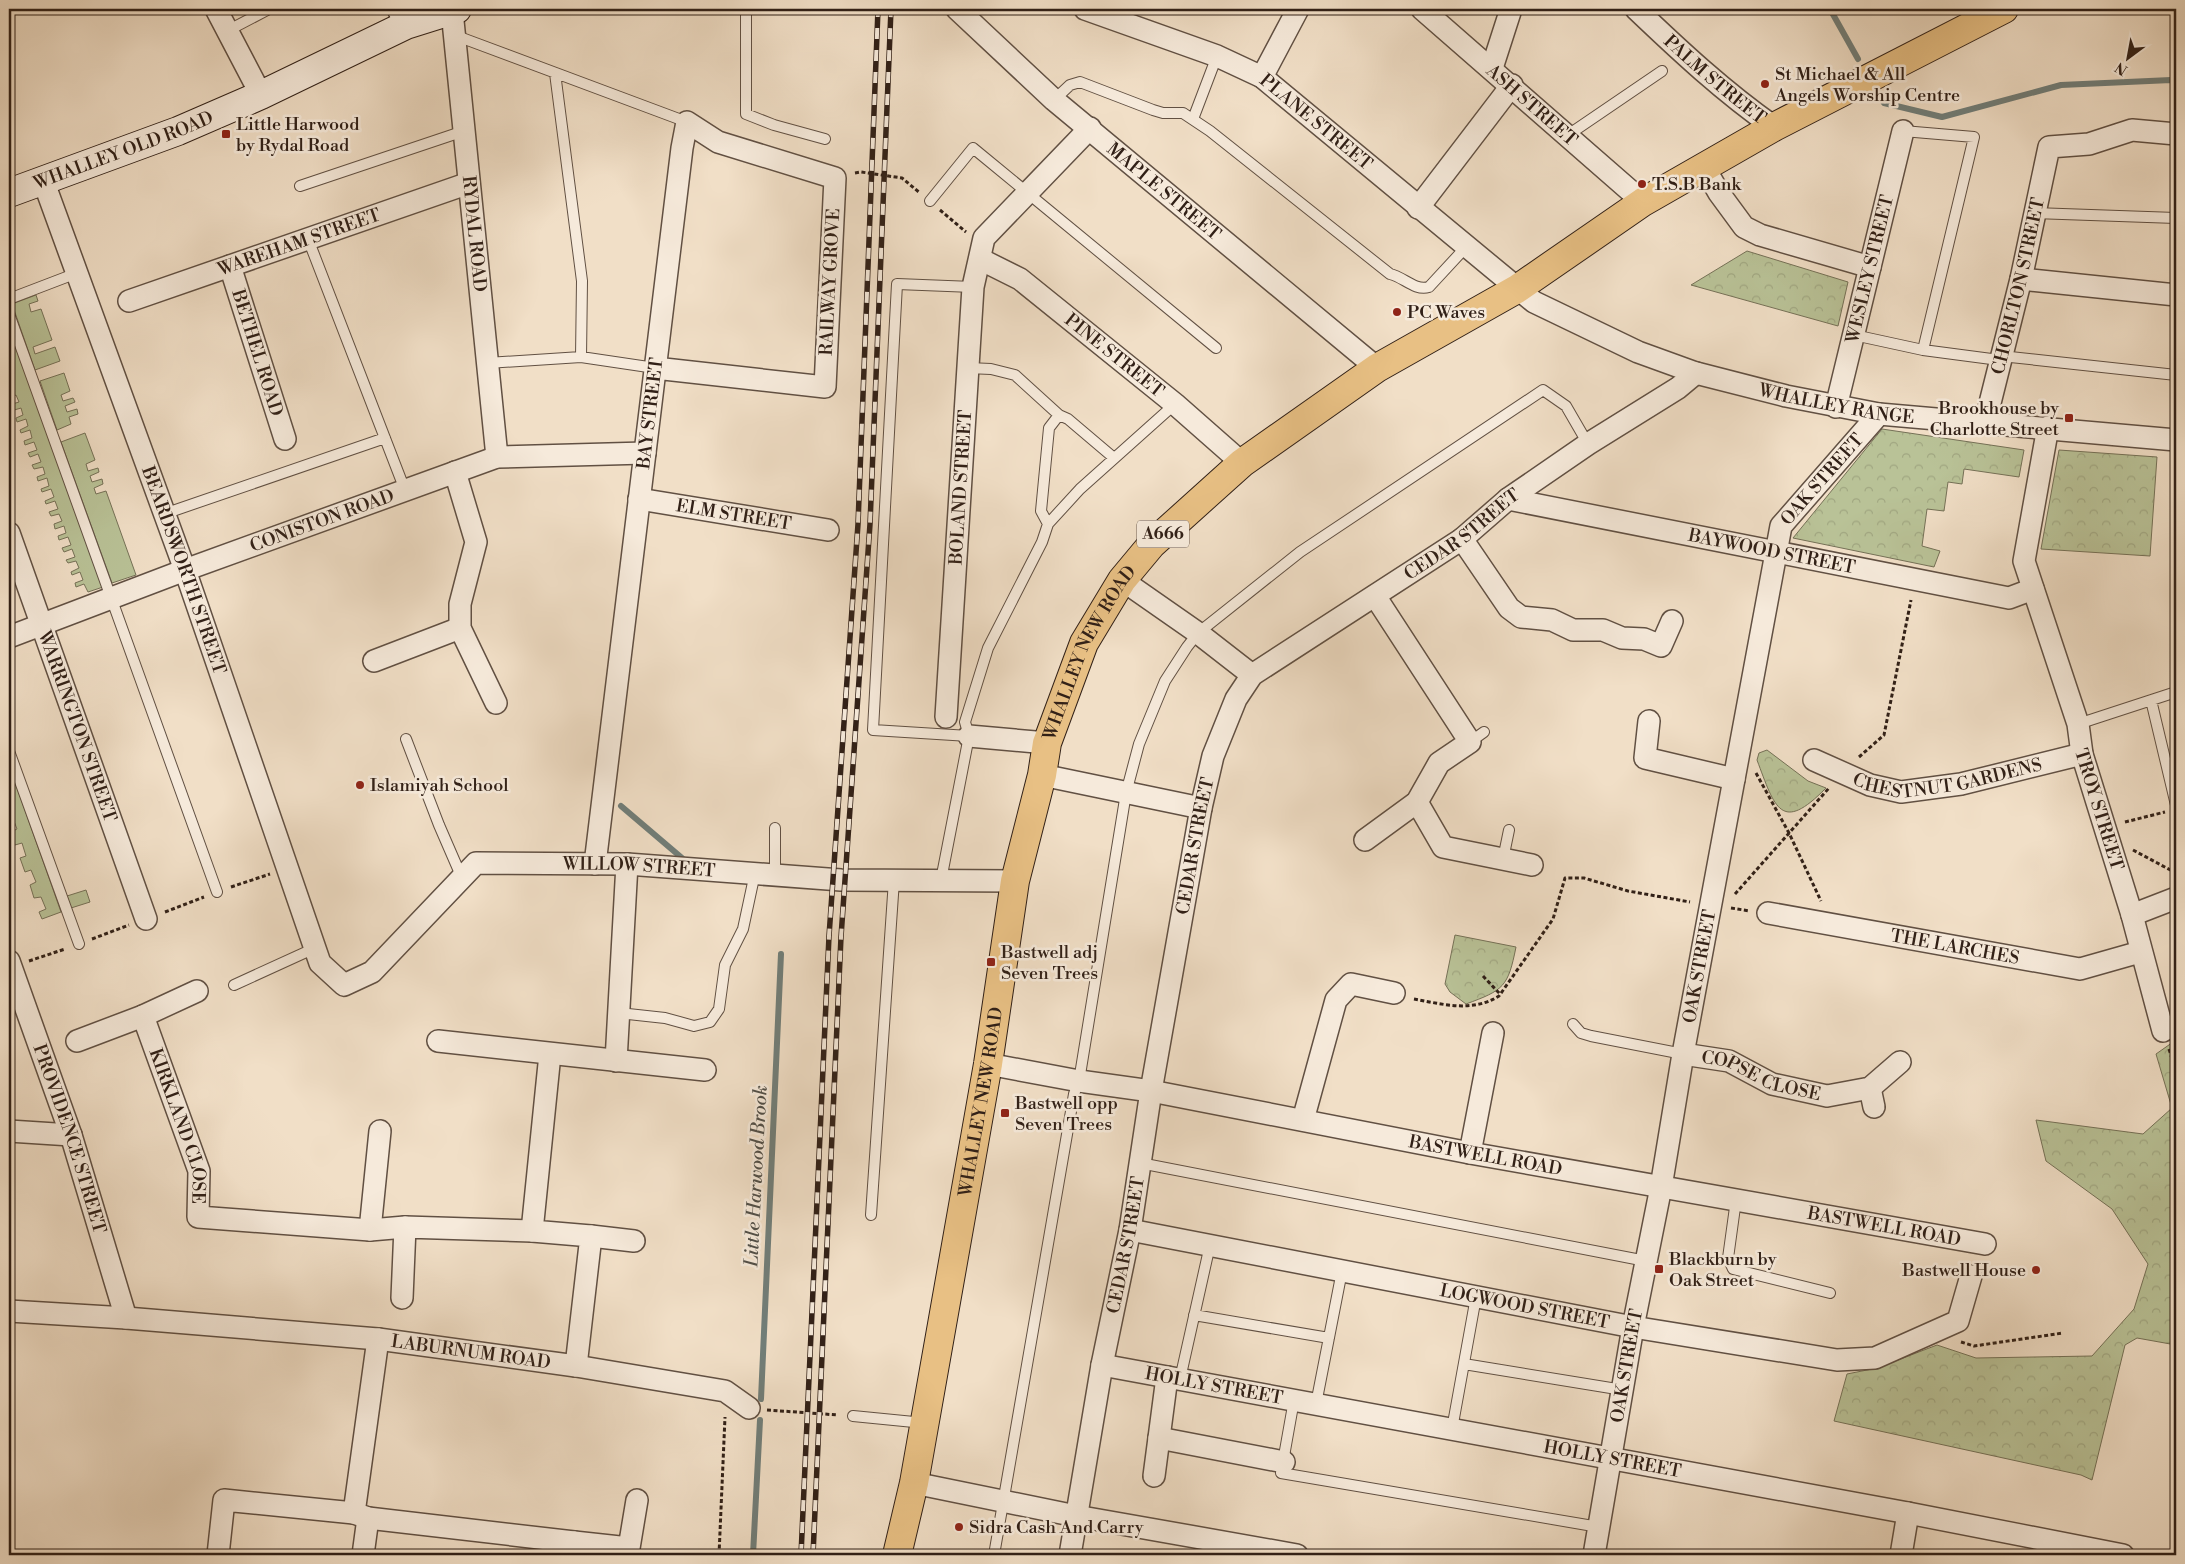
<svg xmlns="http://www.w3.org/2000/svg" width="2185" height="1564" font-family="'Libre Bodoni',serif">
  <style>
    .park { fill: url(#park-crowns); stroke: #757157 }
    .garden { fill: #b9c297; stroke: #757157 }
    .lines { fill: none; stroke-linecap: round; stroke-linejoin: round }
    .stream { stroke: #717e79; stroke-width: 6 }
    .lane-casing { stroke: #615043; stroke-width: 12 }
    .street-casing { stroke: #615043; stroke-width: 24 }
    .secondary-casing { stroke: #312017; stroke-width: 30 }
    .highway-casing { stroke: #312017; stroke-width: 30 }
    .path { stroke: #312017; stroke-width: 3; stroke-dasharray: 4 2.5; stroke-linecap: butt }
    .lane { stroke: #f6eadb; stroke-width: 10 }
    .street { stroke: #f6eadb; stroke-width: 21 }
    .secondary { stroke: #f6eadb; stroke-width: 28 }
    .highway { stroke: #e8c084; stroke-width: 28 }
    .rail-casing { stroke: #312017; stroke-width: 5.5 }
    .rail { stroke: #f6eadb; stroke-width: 4; stroke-dasharray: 11; stroke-linecap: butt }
    .poi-dot { fill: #8f2418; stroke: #f6eadb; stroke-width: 2 }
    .labels { text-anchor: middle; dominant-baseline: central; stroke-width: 5; stroke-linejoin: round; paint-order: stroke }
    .shield { fill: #f6eadb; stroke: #6c5d52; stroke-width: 1 }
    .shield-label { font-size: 16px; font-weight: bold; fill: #312017 }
    .poi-label { font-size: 18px; fill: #312017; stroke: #f6eadb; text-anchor: start }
    .street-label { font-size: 18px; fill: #312017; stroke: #f6eadb }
    .water-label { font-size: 19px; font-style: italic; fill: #514f48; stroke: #f6eadb }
  </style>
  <defs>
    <pattern id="park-crowns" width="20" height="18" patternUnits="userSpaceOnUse" patternTransform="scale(1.25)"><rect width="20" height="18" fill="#b9c297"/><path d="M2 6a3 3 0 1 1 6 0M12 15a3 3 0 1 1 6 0" fill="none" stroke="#a0a681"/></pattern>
  </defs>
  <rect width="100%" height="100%" fill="#f1dfc7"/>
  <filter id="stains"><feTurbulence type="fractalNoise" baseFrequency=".004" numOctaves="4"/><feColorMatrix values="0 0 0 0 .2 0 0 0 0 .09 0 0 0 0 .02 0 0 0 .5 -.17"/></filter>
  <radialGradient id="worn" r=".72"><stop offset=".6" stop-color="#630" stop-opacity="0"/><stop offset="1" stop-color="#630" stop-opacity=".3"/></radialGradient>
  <path class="park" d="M 1747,251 L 1848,282 L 1838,326 L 1691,285 Z
    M 1882,429 L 2024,450 L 2019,477 L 1964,469 L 1962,484 L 1948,482 L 1944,511 L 1927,509 L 1922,546 L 1940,551 L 1934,567 L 1793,538 Z
    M 2059,450 L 2157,457 L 2150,556 L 2041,549 Z
    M 1767,750 L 1808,781 L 1826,788 C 1781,834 1775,808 1757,760 L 1759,753 Z
    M 1455,935 L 1516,947 C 1508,987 1504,990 1466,1004 L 1450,992 L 1445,984 Z
    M 2176,1040 L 2176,1345 L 2137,1338 L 2125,1345 L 2092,1480 L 2081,1475 L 1834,1421 L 1847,1374 L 1877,1368 L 1937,1345 L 1976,1358 L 2092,1356 L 2134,1309 L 2148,1264 L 2112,1209 L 2046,1161 L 2036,1120 L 2143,1134 L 2172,1108 L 2156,1054 Z"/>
  <path class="garden" d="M 36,295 L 38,301 L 29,304 L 31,312 L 41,309 L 52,340 L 33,347 L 35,354 L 55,347 L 60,361 L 35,370 L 12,304 Z
    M 9,324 L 103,587 L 88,592 L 84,584 L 76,587 L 75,583 L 83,580 L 80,572 L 72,575 L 71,572 L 79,568 L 76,561 L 68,563 L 66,560 L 75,557 L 72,549 L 64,552 L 62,548 L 71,545 L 68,537 L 59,540 L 58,536 L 66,533 L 64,526 L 55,529 L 54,524 L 62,521 L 59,514 L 51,516 L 49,512 L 58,509 L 55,501 L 46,504 L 45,501 L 54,497 L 51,489 L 42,492 L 41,489 L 49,486 L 47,478 L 38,481 L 37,477 L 45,474 L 43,467 L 34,469 L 32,465 L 41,462 L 38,454 L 30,457 L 28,453 L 37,450 L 34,442 L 25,445 L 24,441 L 32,438 L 30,430 L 21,433 L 20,430 L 28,426 L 26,419 L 17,422 L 16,418 L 23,415 L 21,408 L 11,411 L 9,405 L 19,402 L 16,395 L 9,398 L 9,391 L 14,389 L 12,383 L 9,384 Z
    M 64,373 L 70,391 L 61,395 L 63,401 L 73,398 L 75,402 L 65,406 L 67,412 L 77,409 L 78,414 L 69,417 L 71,424 L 57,430 L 40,381 Z
    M 85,433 L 95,460 L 86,464 L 88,471 L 98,468 L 99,472 L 90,476 L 92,482 L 102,479 L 103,484 L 94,488 L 96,494 L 106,491 L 136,575 L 112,583 L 61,442 Z
    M 9,765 L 61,912 L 42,919 L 39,912 L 46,909 L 41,897 L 34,898 L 30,885 L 36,882 L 31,870 L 25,872 L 20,858 L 26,856 L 22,843 L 15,845 L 11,832 L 17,829 L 12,816 L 9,817 Z
    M 86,890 L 90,902 L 71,908 L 67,896 Z"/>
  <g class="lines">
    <path class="stream" d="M 1830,9 L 1858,59
      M 1879,94 L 1884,103 L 1942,117 L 2061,85 L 2171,80 L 2176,83
      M 621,806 L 682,858
      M 761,1399 L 781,954
      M 753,1555 L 760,1420"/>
    <defs>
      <path id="lane" d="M 746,9 L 746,114 L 774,125 L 825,139
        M 227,31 L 269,9
        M 454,35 L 687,122
        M 555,73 L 582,281 L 581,357
        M 1054,100 L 1070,85 L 1080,82 L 1153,110 L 1163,113 L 1183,113 L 1210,131 L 1390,274 C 1404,277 1414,291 1429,287 L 1466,247
        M 1193,119 L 1217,56
        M 1903,131 L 1974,137 L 1923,350
        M 1568,135 L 1662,71
        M 300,186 L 464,131
        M 930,201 L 973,148 L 1216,348
        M 2034,213 L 2176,218
        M 308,239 L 405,490
        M 9,299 L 77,273
        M 9,314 L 217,892
        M 1854,335 L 1923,350 L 1999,360
        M 2001,356 L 2176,375
        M 487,363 L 581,357 L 655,368
        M 968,368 L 991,369 L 1015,375 L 1059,415 L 1068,419 L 1114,458
        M 164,514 L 385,438
        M 1048,524 L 1041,511 L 1049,428 L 1059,415
        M 2151,700 L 2176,805
        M 2078,724 L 2176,692
        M 969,736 L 873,730 L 897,284 L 973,287
        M 406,739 L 439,825 L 462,878
        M 1470,742 L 1484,732
        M 9,751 L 79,944
        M 775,828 L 775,875
        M 1503,859 L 1509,830
        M 941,880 L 969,736 L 965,722 L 988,648 L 1042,542 L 1048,524 L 1080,489 L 1175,404
        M 234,985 L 315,948
        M 619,1013 L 665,1018 L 694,1026 L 710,1022 L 719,1009 L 725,965 L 743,929 L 755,873
        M 1573,1024 L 1581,1033 L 1591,1036 L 1683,1054
        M 1140,1163 L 1646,1261
        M 1736,1200 L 1728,1258 L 1733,1269 L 1830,1293
        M 871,1215 L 894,880
        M 1194,1315 L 1329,1338
        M 1464,1364 L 1623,1390
        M 1180,1379 L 1210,1245
        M 1294,1400 L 1281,1473 L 1599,1527
        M 1316,1404 L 1342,1271
        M 853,1416 L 924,1423
        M 1452,1429 L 1476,1297
        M 994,1555 L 1074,1094 L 1079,1081 L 1126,793 L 1139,744 L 1165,681 L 1187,647 L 1198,633 L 1300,552 L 1543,390 L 1566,406 L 1588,444"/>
      <g id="street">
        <path d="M 216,9 L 261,95"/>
        <path d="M 398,9 L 406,25"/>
        <path id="s1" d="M 957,9 L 1054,100 L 1377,368"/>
        <path id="s2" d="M 1085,9 L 1217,56 L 1262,77 L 1534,302 L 1638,352 L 1696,373 L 1786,396 L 1879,414 L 2176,440"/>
        <path id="s3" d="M 1422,9 L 1643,202"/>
        <path id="s4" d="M 1636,9 C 1680,51 1724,92 1774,127"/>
        <path id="s5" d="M 452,11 L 497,457"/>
        <path d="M 1492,68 L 1511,9"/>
        <path d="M 1262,77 L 1298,9"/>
        <path d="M 1704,167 L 1719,193 L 1744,227 L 1760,235 L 1870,267"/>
        <path id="s6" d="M 43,180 L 185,570 L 320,963 L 344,985 L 372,972 L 476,863 L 627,864 L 841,880 L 1015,881"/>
        <path d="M 1418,208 L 1512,85"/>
        <path id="s7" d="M 980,259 L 1020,279 L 1175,404 L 1242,463"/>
        <path id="s8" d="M 230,266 L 285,439"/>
        <path d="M 2021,279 L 2176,295"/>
        <path id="s9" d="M 129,301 L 469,183"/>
        <path id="s10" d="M 1836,407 L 1903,131"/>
        <path id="s11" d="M 1985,423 L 2021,279 L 2049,147 L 2089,144 L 2132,130 L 2176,134"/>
        <path id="s12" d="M 2048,427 L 2024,561 L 2078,724 L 2082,754 L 2132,915 L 2163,1031"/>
        <path d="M 455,472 L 476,542 L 460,604 L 460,628 L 496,703"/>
        <path id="s13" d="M 639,499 L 828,530"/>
        <path id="s14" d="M 1508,499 L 2009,598 L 2033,589"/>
        <path id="s15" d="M 9,533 L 146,919"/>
        <path d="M 1462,539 L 1509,608 L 1521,617 L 1552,620 L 1573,630 L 1603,630 L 1622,638 L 1644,639 L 1661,646 L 1672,621"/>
        <path d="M 1122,580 L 1198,633 L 1252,675"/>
        <path id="s16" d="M 9,637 L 185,570 L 497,457 L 645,453"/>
        <path d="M 374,661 L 460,628"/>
        <path id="s17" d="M 946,717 L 973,287 L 984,238 L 1090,128"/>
        <path d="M 1649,721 L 1645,758 L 1734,779"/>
        <path d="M 969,736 L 1047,743"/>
        <path id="s18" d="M 1814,760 L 1870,785 L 1901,792 L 1961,784 L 2082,754"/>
        <path d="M 1042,775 L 1201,808"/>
        <path d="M 1417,802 L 1443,847 L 1532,865"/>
        <path d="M 1365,840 L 1417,802 L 1439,763 L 1470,742 L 1375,596"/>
        <path id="s19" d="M 595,864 L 682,148 L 687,122 L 718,142 L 835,178 L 825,387 L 655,368"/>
        <path id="s20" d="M 1768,913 L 2080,969 L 2140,952"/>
        <path d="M 2132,915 L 2176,898"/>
        <path id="s21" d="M 9,961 L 71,1135 L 126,1318"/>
        <path id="s22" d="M 197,991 L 143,1016 L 199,1171 L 198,1217 L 370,1230 L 405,1227"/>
        <path d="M 77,1041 L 143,1016"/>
        <path d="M 438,1041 L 705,1070"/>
        <path d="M 550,1054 L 532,1231 L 591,1236 L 576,1366"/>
        <path id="s23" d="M 1683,1054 L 1729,1061 L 1772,1084 L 1827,1096 L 1870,1088 L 1900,1062"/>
        <path d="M 616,1061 L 627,864"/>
        <path id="s24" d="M 988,1064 L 1079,1081 L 1151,1091 L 1470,1153 L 1985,1244"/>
        <path d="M 1870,1088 L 1874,1107"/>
        <path d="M 1303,1120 L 1336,1000 L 1351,984 L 1394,993"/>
        <path d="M 9,1131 L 71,1135"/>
        <path d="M 1470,1153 L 1493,1033"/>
        <path d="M 370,1230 L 380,1131"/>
        <path id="s25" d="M 1130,1230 L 1633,1327 L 1837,1360 L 1875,1358 L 1958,1321 L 1971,1276"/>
        <path d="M 591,1236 L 634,1241"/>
        <path d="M 402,1298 L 405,1227 L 532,1231"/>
        <path id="s26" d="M 9,1311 L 126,1318 L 378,1339 L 576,1366 L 725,1391 L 749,1408"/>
        <path d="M 378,1339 L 354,1513 L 368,1518 L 574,1542 L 572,1555"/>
        <path id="s27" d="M 1102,1365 L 1908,1513 L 2123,1555"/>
        <path d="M 1159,1438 L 1284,1462"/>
        <path d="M 1154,1476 L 1167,1377"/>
        <path d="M 914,1483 L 1076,1516 L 1297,1555"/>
        <path d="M 574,1542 L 629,1548 L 637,1500"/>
        <path d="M 218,1555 L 224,1500 L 354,1513"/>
        <path d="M 363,1555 L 368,1518"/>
        <path id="s28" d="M 1070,1555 L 1102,1365 L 1130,1230 L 1151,1091 L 1201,808 L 1213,756 L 1236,699 L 1252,675 L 1462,539 L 1508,499 L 1588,444 L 1678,388 L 1696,373"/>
        <path id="s29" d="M 1594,1555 L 1633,1327 L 1661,1187 L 1683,1054 L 1781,526 L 1879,414"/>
        <path d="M 1901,1555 L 1908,1513"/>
      </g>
      <g id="secondary">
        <path id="s30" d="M 9,193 L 178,131 L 261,95 L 406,25 L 457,9"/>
      </g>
      <g id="highway">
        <path id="s31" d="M 897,1555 L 914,1483 L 988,1064 L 1015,881 L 1042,775 L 1047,743 L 1084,643 L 1122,580 L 1152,544 L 1242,463 L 1377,368 L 1517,289 L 1643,202 L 1774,127 L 2004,9"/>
      </g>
    </defs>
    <use href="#lane" class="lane-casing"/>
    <use href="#street" class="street-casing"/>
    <use href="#secondary" class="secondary-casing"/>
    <use href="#highway" class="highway-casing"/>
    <path class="path" d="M 855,173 L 861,172 L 902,178 L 920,193
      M 940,210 L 966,232
      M 1859,757 L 1884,735 L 1911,600
      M 1756,773 L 1789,833 L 1821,901
      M 2125,822 L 2165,812
      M 2133,850 L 2176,873
      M 231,887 L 270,874
      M 1735,894 L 1829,788
      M 1731,908 L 1750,911
      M 165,912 L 204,897
      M 92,939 L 129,925
      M 29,961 L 65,949
      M 1483,976 L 1500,994
      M 1414,999 C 1442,1004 1472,1013 1499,996 L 1553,919 L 1565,878 L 1584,878 L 1628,891 L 1690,902
      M 2169,1049 L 2176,1071
      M 1961,1342 L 1974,1346 L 2063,1333
      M 767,1410 L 838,1415
      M 719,1555 L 725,1417"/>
    <use href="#lane" class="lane"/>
    <use href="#street" class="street"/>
    <use href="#secondary" class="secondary"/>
    <use href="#highway" class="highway"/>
    <defs>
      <path id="rail" d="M 801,1555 L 829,936 L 858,524 L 878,9
        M 813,1555 L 841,937 L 870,524 L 891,9"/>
    </defs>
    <use href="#rail" class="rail-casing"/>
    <use href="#rail" class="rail"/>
  </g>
  <g class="poi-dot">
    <circle cx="1765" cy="84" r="5"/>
    <rect x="221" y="129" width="10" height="10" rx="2.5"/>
    <circle cx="1642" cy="184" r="5"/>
    <circle cx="1397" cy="312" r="5"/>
    <rect x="2064" y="413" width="10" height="10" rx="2.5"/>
    <circle cx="360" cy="785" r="5"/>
    <rect x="986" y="957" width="10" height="10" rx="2.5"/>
    <rect x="1000" y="1108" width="10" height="10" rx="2.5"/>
    <rect x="1654" y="1264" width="10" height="10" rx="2.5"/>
    <circle cx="2036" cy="1270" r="5"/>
    <circle cx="959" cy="1527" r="5"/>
  </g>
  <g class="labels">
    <rect class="shield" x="1137" y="520.5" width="52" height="27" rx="4"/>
    <g class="shield-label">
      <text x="1163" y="534">A666</text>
    </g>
    <g class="poi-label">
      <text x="1775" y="74">St Michael &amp; All<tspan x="1775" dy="21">Angels Worship Centre</tspan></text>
      <text x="236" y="124">Little Harwood<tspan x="236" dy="21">by Rydal Road</tspan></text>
      <text x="1652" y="184">T.S.B Bank</text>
      <text x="1407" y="312">PC Waves</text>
      <text x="2059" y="408" text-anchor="end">Brookhouse by<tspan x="2059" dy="21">Charlotte Street</tspan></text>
      <text x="370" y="785">Islamiyah School</text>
      <text x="1001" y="952">Bastwell adj<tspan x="1001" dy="21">Seven Trees</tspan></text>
      <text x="1015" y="1103">Bastwell opp<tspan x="1015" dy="21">Seven Trees</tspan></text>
      <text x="1669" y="1259">Blackburn by<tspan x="1669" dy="21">Oak Street</tspan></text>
      <text x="2026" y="1270" text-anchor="end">Bastwell House</text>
      <text x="969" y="1527">Sidra Cash And Carry</text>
    </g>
    <g class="street-label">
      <text stroke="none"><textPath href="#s4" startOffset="106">PALM STREET</textPath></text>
      <text stroke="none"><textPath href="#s3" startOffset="146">ASH STREET</textPath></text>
      <text stroke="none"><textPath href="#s2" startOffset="260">PLANE STREET</textPath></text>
      <text stroke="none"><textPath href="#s30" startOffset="122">WHALLEY OLD ROAD</textPath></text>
      <text stroke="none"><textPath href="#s1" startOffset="276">MAPLE STREET</textPath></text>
      <text stroke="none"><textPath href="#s5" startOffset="224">RYDAL ROAD</textPath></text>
      <text stroke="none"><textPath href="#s9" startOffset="180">WAREHAM STREET</textPath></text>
      <text stroke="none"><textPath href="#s10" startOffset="142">WESLEY STREET</textPath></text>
      <text transform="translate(830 282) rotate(-87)">RAILWAY GROVE</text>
      <text stroke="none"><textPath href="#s11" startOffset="141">CHORLTON STREET</textPath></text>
      <text stroke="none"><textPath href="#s8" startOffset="91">BETHEL ROAD</textPath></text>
      <text stroke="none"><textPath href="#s7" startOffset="166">PINE STREET</textPath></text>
      <text stroke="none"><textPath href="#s2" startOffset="864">WHALLEY RANGE</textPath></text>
      <text stroke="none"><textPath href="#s19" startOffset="454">BAY STREET</textPath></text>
      <text stroke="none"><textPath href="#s29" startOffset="1108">OAK STREET</textPath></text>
      <text stroke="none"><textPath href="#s17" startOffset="230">BOLAND STREET</textPath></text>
      <text stroke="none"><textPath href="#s13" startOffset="96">ELM STREET</textPath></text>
      <text stroke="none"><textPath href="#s16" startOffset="334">CONISTON ROAD</textPath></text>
      <text stroke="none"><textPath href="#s28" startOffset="1155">CEDAR STREET</textPath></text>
      <text stroke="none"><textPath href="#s14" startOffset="269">BAYWOOD STREET</textPath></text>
      <text stroke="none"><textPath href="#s6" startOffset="415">BEARDSWORTH STREET</textPath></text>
      <text stroke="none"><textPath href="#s31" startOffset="926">WHALLEY NEW ROAD</textPath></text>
      <text stroke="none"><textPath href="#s15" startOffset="205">WARRINGTON STREET</textPath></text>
      <text stroke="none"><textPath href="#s18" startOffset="140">CHESTNUT GARDENS</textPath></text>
      <text stroke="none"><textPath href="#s12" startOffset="396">TROY STREET</textPath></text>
      <text stroke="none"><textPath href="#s28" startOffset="720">CEDAR STREET</textPath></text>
      <text stroke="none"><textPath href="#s6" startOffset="1208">WILLOW STREET</textPath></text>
      <text stroke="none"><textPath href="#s20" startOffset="190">THE LARCHES</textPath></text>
      <text stroke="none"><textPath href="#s29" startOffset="598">OAK STREET</textPath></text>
      <text stroke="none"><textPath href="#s23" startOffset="82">COPSE CLOSE</textPath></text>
      <text stroke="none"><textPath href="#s31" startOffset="461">WHALLEY NEW ROAD</textPath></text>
      <text stroke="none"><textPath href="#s22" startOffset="176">KIRKLAND CLOSE</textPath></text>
      <text stroke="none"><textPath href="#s21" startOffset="188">PROVIDENCE STREET</textPath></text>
      <text stroke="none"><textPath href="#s24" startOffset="506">BASTWELL ROAD</textPath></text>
      <text stroke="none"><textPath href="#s24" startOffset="911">BASTWELL ROAD</textPath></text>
      <text stroke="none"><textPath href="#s28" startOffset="315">CEDAR STREET</textPath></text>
      <text stroke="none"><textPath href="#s25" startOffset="402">LOGWOOD STREET</textPath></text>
      <text stroke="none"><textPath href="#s26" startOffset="464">LABURNUM ROAD</textPath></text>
      <text stroke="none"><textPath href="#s29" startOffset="192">OAK STREET</textPath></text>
      <text stroke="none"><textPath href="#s27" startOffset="114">HOLLY STREET</textPath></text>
      <text stroke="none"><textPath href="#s27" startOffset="519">HOLLY STREET</textPath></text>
    </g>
    <g class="water-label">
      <text transform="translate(756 1176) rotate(-87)">Little Harwood Brook</text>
    </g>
  </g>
  <rect width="2185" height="1564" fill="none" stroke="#f1dfc7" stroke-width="30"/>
  <rect x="10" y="10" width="2165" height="1544" fill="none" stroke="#312017" stroke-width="2.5"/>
  <rect x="15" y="15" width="2155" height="1534" fill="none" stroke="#312017"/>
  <g transform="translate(2128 58) rotate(212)" stroke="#f6eadb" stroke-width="4" paint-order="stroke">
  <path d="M0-4L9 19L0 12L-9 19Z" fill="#312017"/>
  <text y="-8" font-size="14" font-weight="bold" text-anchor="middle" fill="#312017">N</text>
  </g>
  <rect width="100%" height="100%" filter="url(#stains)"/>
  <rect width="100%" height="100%" fill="url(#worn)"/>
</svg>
